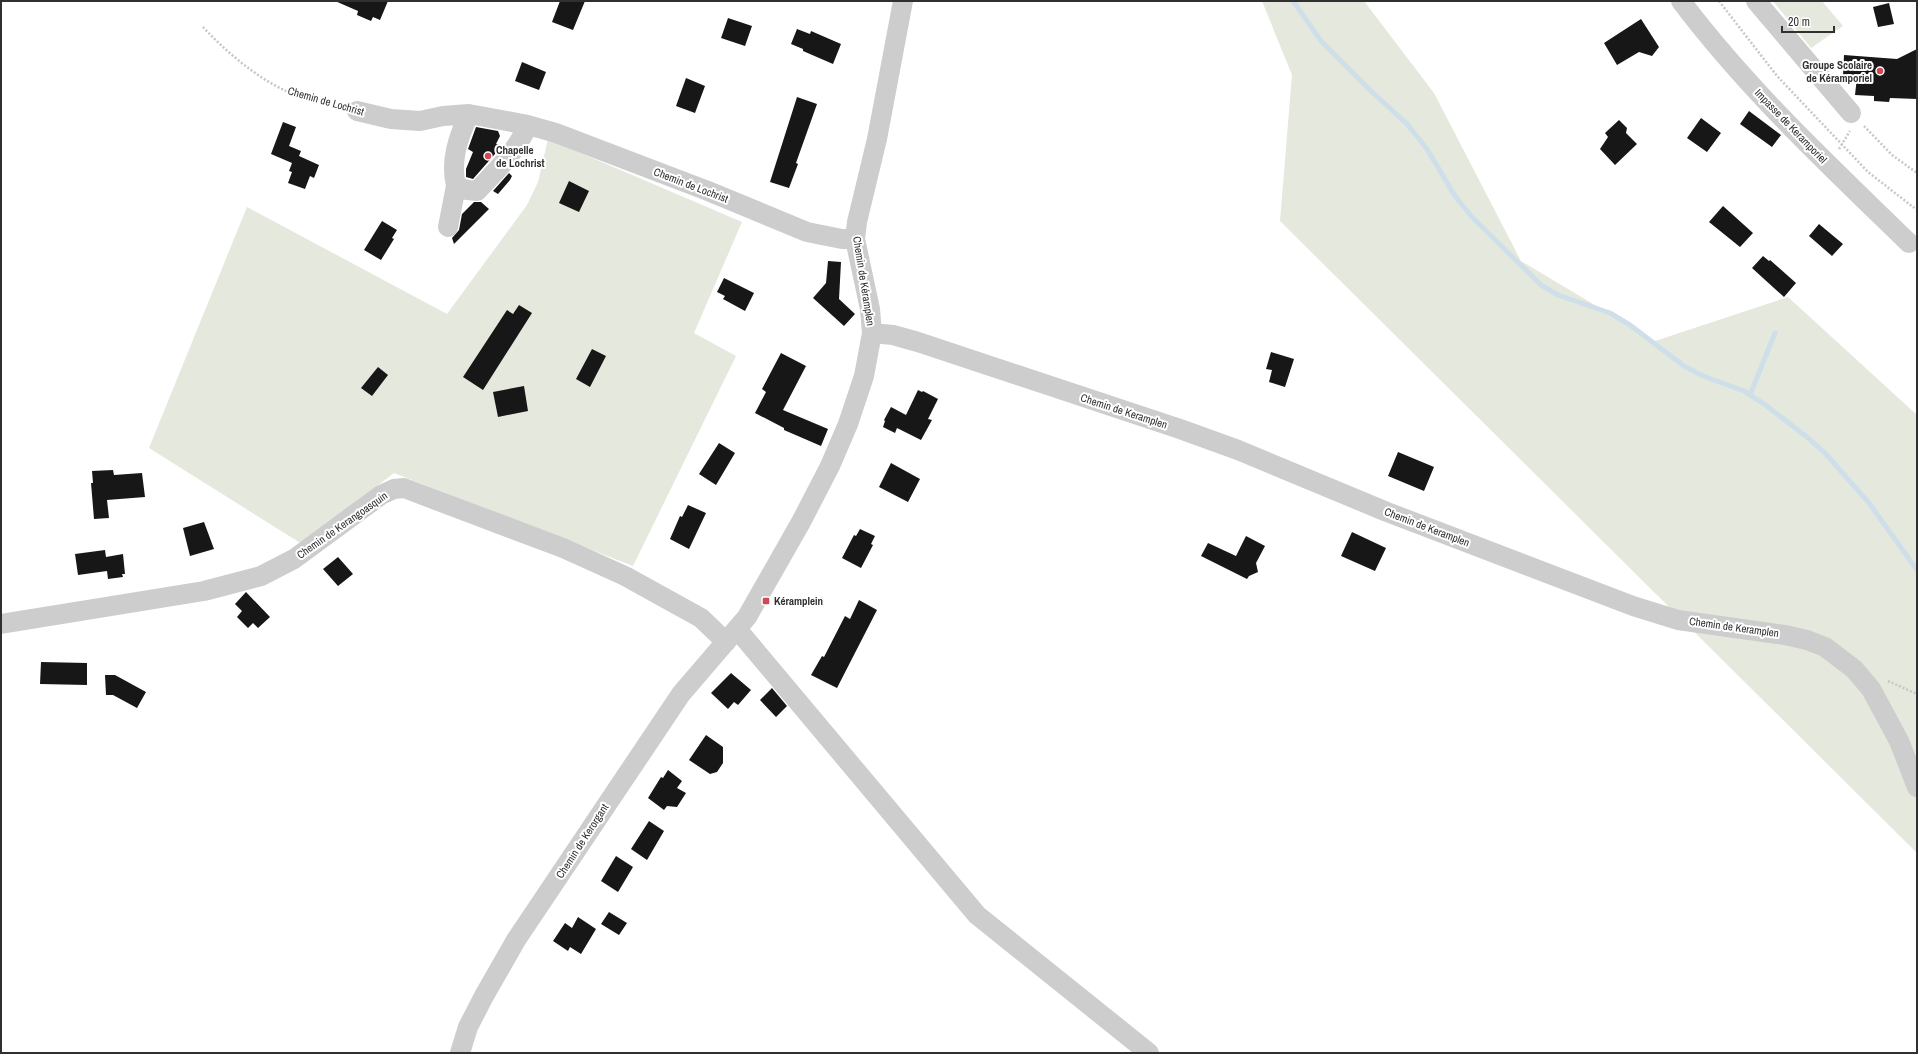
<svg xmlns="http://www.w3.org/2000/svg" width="1918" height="1054" font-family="'Archivo Narrow',sans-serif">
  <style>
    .green { fill: #e4e8dd }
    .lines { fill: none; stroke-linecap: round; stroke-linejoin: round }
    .stream { stroke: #cfdfe9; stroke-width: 5 }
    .building { fill: #171717 }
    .path { stroke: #c7c7c7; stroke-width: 2.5; stroke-dasharray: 2 2; stroke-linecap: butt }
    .street { stroke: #cdcdcd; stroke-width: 20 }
    .poi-dot { fill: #cf4a56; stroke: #fff; stroke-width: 1.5 }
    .labels { text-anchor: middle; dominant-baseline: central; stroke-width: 4; stroke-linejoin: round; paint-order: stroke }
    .poi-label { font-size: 11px; font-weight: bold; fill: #303030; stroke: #fff; text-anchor: start }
    .street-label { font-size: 11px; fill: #303030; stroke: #fff }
  </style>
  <rect width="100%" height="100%" fill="#fff"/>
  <path class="green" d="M 1262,1 L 1364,1 L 1434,93 L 1521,261 L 1655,341 L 1788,297 L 1917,415 L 1917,853 L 1280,221 L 1292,75 Z
    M 1773,1 L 1822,1 L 1843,26 L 1811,48 Z
    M 548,139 L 742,222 L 694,333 L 736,356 L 633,566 L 394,473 L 302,544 L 149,448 L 247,207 L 447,314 L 527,205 L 538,182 Z"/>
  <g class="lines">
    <path class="stream" d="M 1293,1 L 1321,41 L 1370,90 L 1407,124 L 1427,149 L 1455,196 L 1471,216 L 1541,285 L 1558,295 L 1610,313 L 1630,325 L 1684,366 L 1703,376 L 1744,391 L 1764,404 L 1807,437 L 1825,453 L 1869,503 L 1917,570
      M 1750,395 L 1775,333"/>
  </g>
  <path class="building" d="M 335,1 L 388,1 L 380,20 L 373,17 L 371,21 L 357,15 L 358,11 Z
    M 560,1 L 585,1 L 573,30 L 552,22 Z
    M 1889,3 L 1894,24 L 1878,27 L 1873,7 Z
    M 728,18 L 752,26 L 745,46 L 721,38 Z
    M 1641,19 L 1659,47 L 1652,56 L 1639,52 L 1617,65 L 1604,43 Z
    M 797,29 L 810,34 L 811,31 L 841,44 L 833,64 L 803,51 L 803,49 L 791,44 Z
    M 1917,49 L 1917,99 L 1890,98 L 1889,102 L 1874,101 L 1874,96 L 1855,95 L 1857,77 L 1843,76 L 1844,55 L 1897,59 Z
    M 522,62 L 546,72 L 539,90 L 515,81 Z
    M 686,78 L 705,86 L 695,113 L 676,106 Z
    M 797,97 L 817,104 L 796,163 L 798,164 L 789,188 L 770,182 Z
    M 1749,111 L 1781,135 L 1772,147 L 1740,124 Z
    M 1701,118 L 1721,133 L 1707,152 L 1687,138 Z
    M 1619,120 L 1627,128 L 1626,133 L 1637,144 L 1615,165 L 1600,149 L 1608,137 L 1605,133 Z
    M 283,122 L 296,127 L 289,146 L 301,151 L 299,156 L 319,165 L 314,178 L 310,176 L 305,189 L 288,183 L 292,172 L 289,171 L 292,163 L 271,154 Z
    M 476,127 L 498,131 L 500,136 L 496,144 L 502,146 L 473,179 L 466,177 L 466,169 L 473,152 L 468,149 Z
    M 509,173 L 512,176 L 510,180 L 498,194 L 493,191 Z
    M 569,181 L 589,191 L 579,212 L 559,203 Z
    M 474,202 L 481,202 L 489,209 L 454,244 L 452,238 L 459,230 L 462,214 Z
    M 1723,206 L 1753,233 L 1740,247 L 1709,222 Z
    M 382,221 L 397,230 L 392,238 L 394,239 L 381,260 L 364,250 Z
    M 1819,224 L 1843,244 L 1832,256 L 1809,236 Z
    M 1763,256 L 1769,261 L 1770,260 L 1796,283 L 1784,297 L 1752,268 Z
    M 828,261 L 841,262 L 839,299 L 855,314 L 844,326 L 813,298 L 826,283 Z
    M 724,278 L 754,293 L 745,311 L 723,299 L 725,296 L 717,292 Z
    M 519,305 L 532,313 L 483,390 L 463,377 L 507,310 L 513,314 Z
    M 592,349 L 606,356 L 590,387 L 576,379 Z
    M 1271,352 L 1294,359 L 1285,387 L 1269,382 L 1272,370 L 1266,369 Z
    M 781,353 L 806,366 L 783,410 L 828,429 L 821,446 L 784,430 L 784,428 L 755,413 L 766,392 L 762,389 Z
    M 378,367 L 388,375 L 372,396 L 361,388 Z
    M 524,386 L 528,411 L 498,417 L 493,392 Z
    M 918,390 L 922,392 L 923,391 L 938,399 L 928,419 L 932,420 L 921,440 L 897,428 L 895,433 L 883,427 L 885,421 L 884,420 L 891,407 L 906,415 Z
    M 719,443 L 735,453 L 716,485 L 699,474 Z
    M 1398,452 L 1434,467 L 1424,491 L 1388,476 Z
    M 891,463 L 920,479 L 908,502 L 879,487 Z
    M 113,470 L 114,475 L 142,473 L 145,497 L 107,500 L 109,518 L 94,519 L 91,483 L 93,483 L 92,471 Z
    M 688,505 L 706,513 L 689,549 L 670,539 L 680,516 L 682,517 Z
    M 204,522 L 214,549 L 190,556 L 183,528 Z
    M 860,529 L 875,536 L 871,544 L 873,545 L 861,568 L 842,558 L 854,535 L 856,536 Z
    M 1352,532 L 1386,548 L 1375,571 L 1341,556 Z
    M 1246,536 L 1265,546 L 1256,563 L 1258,572 L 1249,576 L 1247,579 L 1201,556 L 1208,543 L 1236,556 Z
    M 105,550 L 106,557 L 123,554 L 125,574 L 122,574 L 123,577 L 108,579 L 107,571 L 78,575 L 75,554 Z
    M 338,557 L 353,574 L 338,586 L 323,569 Z
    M 246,592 L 270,617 L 258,628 L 253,623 L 248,628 L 237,617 L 242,611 L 235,604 Z
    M 859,600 L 877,610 L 837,688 L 811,675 L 822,656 L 824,657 L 845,616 L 850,619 Z
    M 41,662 L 87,663 L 87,685 L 40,684 Z
    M 731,673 L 751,690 L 738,705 L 734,702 L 728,709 L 711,693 Z
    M 105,675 L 115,675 L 146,692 L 137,708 L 113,695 L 106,695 Z
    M 772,688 L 787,706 L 776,717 L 760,700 Z
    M 706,735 L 723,747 L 723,763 L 717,772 L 710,774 L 689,760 Z
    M 668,770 L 682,781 L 677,788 L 686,793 L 677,807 L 667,806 L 664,810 L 648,798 L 661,777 L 663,778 Z
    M 649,821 L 664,831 L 647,860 L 631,849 Z
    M 616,856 L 633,867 L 618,892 L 601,881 Z
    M 609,912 L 627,923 L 619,935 L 601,924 Z
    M 578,917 L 596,929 L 581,954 L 570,947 L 568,951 L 553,941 L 565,923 L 572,928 Z"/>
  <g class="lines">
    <path class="path" d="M 1719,1 L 1777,76 L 1868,172 L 1917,210
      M 203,27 C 224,50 256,77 284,90 C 302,98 323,101 341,106
      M 1864,126 L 1892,155 L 1917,173
      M 1839,149 L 1850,131
      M 1888,681 L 1917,694"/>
    <path class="street" d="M 1681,1 C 1748,90 1830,166 1909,243
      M 1756,1 L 1851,113
      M 357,111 L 391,119 L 420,121 L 443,116 L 469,114
      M 528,125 L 469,114 C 458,138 450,160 456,186 L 467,190 L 477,191 C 497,170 516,152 528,125 L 556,133 L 708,191 L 807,232 L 842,239 L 855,239
      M 448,227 L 456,186
      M 872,333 L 893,335 L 918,342 L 1180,429 L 1238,450 L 1387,512 L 1633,606 L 1678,620 L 1785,635 L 1807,640 L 1825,647 L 1854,669 L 1871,689 L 1899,741 L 1917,787
      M 1,624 L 204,591 L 261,576 L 294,559 L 381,495 L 394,489 L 404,488 L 563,548 L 625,576 L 701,618 L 726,642
      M 737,629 L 977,915 L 1149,1053
      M 460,1053 L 468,1027 L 484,996 L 516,940 L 681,694 L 747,617 L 801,522 L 830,466 L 848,424 L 864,376 L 872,333 L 870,309 L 855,239 L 857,222 L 877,139 L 903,1"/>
  </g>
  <g class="poi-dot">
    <circle cx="1880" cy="71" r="4"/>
    <circle cx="488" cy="156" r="4"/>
    <rect x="762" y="597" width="8" height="8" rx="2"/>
  </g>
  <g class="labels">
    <g class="poi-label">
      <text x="1872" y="65" text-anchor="end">Groupe Scolaire<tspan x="1872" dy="13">de Kéramporiel</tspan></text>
      <text x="496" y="150">Chapelle<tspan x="496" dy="13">de Lochrist</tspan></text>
      <text x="774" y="601">Kéramplein</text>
    </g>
    <g class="street-label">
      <text transform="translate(326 101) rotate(16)">Chemin de Lochrist</text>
      <text transform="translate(1791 126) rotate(46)">Impasse de Keramporiel</text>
      <text transform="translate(691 185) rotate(21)">Chemin de Lochrist</text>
      <text transform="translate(864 281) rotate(81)">Chemin de Kéramplen</text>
      <text transform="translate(1124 411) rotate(18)">Chemin de Keramplen</text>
      <text transform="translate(342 525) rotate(-35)">Chemin de Kerangoasquin</text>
      <text transform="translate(1427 527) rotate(21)">Chemin de Keramplen</text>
      <text transform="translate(1734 627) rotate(8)">Chemin de Keramplen</text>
      <text transform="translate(582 841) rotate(-57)">Chemin de Kerorgant</text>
    </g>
  </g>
  <rect width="1918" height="1054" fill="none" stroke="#303030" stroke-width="4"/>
  <path d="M1782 26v6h52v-6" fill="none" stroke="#303030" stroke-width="2"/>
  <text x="1788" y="26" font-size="12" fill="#303030" stroke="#ffffff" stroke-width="3" paint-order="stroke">20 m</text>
</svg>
